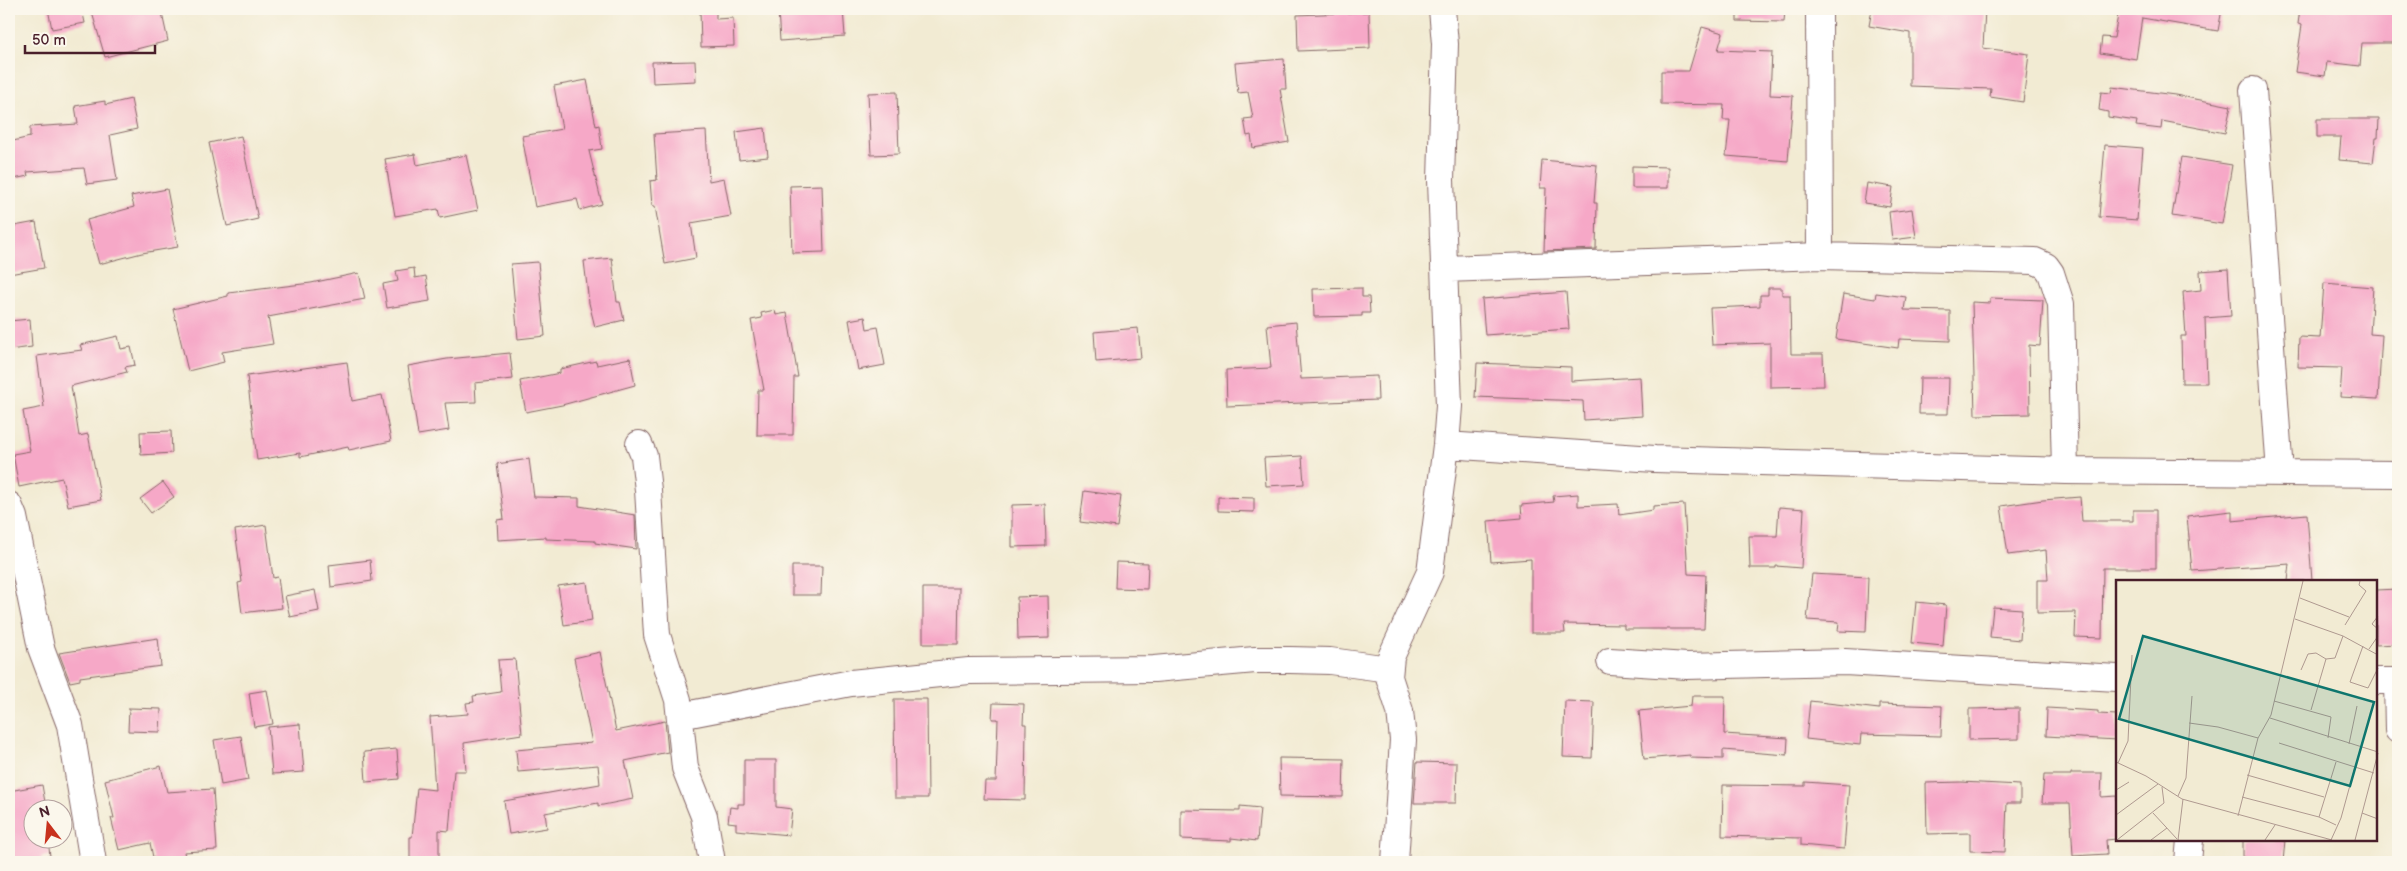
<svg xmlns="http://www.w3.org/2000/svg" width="2407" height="871" font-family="'Balsamiq Sans',sans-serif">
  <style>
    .building { fill: #f6a8c7 }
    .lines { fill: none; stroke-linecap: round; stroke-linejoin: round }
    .minor-casing { stroke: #856666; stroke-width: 28 }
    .minor { stroke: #fff; stroke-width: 26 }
    .inset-road { fill: none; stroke: #af9990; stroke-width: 1 }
    .view { fill: #0f766e; fill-opacity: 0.15; stroke: #0f766e; stroke-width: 2.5 }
    .inset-edge { fill: none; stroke: #4a1f2b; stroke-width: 2.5 }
  </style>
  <rect width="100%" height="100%" fill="#fbf7ec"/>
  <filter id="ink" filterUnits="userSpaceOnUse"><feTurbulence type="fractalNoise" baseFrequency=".02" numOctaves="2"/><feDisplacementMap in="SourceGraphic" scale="10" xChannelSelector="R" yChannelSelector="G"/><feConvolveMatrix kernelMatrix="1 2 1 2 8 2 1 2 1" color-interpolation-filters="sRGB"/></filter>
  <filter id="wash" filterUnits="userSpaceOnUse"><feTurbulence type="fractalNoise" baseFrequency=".0096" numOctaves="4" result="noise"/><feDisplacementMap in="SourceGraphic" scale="20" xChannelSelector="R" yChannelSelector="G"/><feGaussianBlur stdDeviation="1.12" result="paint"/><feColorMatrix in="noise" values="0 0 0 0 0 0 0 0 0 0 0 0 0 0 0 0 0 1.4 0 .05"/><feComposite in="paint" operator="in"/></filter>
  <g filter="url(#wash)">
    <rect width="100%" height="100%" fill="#f2ebd3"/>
    <g id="blocks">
      <path class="building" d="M 48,9 L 82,9 L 85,23 L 52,29 Z
        M 91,9 L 121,9 L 122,12 L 136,9 L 161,9 L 168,41 L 105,57 Z
        M 700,9 L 716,9 L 716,19 L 733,18 L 734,46 L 701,47 Z
        M 795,9 L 843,9 L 845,36 L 780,41 L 778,10 Z
        M 1737,9 L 1785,9 L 1784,22 L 1737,21 Z
        M 1872,9 L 1985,9 L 1983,48 L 2029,54 L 2023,102 L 1990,97 L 1991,89 L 1910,86 L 1910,33 L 1869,26 Z
        M 2119,9 L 2222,9 L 2218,31 L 2142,18 L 2136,59 L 2100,53 L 2102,37 L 2114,38 Z
        M 2300,9 L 2398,9 L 2398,43 L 2362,43 L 2360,66 L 2327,62 L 2325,76 L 2295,72 L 2302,25 L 2298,24 Z
        M 1369,12 L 1370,48 L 1298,51 L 1297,15 Z
        M 1702,27 L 1723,33 L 1718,50 L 1772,52 L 1770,95 L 1793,96 L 1788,161 L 1726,156 L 1730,120 L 1723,120 L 1724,105 L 1661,104 L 1661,71 L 1689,71 Z
        M 1284,59 L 1286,89 L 1280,89 L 1289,142 L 1253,148 L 1251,135 L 1247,136 L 1244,119 L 1253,118 L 1248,92 L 1238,93 L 1235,63 Z
        M 695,61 L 696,81 L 653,83 L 652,62 Z
        M 587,80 L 596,126 L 599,125 L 602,149 L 589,151 L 602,204 L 580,210 L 577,199 L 535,207 L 522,136 L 562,129 L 554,86 Z
        M 2112,87 L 2175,95 L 2231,106 L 2225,133 L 2162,121 L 2161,129 L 2136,126 L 2137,121 L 2108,117 L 2108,112 L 2099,110 L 2101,92 L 2111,93 Z
        M 897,92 L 899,154 L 871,155 L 868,93 Z
        M 131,99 L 137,129 L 110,135 L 117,180 L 87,184 L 84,168 L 27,172 L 28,176 L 9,180 L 9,142 L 30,137 L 30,127 L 78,124 L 75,106 L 105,101 L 105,105 Z
        M 2317,119 L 2379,119 L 2378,138 L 2376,138 L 2373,163 L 2339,160 L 2341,137 L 2317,137 Z
        M 765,128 L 768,157 L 739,160 L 736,132 Z
        M 706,131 L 709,181 L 724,178 L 731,216 L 691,223 L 696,258 L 665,264 L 655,206 L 652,206 L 650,181 L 657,180 L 654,134 Z
        M 241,136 L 258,219 L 227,226 L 209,143 Z
        M 2105,145 L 2143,148 L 2137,220 L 2099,217 Z
        M 415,154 L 417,165 L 466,155 L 478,210 L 440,218 L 438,209 L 395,216 L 385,159 Z
        M 2182,157 L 2232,165 L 2222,224 L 2172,216 Z
        M 1542,160 L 1597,165 L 1594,203 L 1597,203 L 1596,249 L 1544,251 L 1546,188 L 1540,188 Z
        M 1632,166 L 1668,167 L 1668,188 L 1632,188 Z
        M 1867,183 L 1893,187 L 1890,207 L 1864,203 Z
        M 822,185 L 824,252 L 792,253 L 790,186 Z
        M 167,189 L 178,247 L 142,253 L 99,264 L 87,220 L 134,207 L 131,196 Z
        M 1912,209 L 1916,237 L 1892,240 L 1889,212 Z
        M 36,222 L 44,268 L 9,274 L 9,227 Z
        M 612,258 L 617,302 L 620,302 L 624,320 L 595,327 L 589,303 L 584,261 Z
        M 538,262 L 545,336 L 518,339 L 511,264 Z
        M 414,268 L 415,278 L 426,276 L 430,301 L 387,308 L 383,284 L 398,281 L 396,271 Z
        M 2228,269 L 2231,316 L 2205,318 L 2207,383 L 2182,383 L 2181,336 L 2186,336 L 2183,292 L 2201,290 L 2200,271 Z
        M 359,273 L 365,299 L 268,317 L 273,344 L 222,352 L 224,362 L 188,371 L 173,309 L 228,296 L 228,293 L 311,283 Z
        M 2324,283 L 2373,287 L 2370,334 L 2382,335 L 2378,399 L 2340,397 L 2342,368 L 2298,367 L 2299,337 L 2320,338 Z
        M 1362,288 L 1362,297 L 1369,297 L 1370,313 L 1362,313 L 1362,316 L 1314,317 L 1313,289 Z
        M 1768,288 L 1782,288 L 1782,295 L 1790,295 L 1791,354 L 1823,354 L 1824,386 L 1770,387 L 1770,343 L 1712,345 L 1710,308 L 1760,306 L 1760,295 L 1768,295 Z
        M 1566,292 L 1569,329 L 1485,335 L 1482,299 Z
        M 1876,293 L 1906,297 L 1904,310 L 1950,311 L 1950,341 L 1899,339 L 1898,348 L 1836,339 L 1843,294 L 1875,299 Z
        M 1990,298 L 2043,300 L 2040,346 L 2029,345 L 2030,414 L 1975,415 L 1972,302 L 1990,303 Z
        M 775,310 L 776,315 L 787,313 L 798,377 L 794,377 L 793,435 L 757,435 L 758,390 L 764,390 L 751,320 L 762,318 L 761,313 Z
        M 865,317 L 867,329 L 878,327 L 885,365 L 858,370 L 849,320 Z
        M 30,319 L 32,347 L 9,350 L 9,321 Z
        M 1296,322 L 1301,379 L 1377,376 L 1378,400 L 1227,406 L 1226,370 L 1271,368 L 1267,325 Z
        M 1138,328 L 1141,358 L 1096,362 L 1094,332 Z
        M 118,336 L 121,349 L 131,347 L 135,365 L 125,367 L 127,372 L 71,386 L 79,436 L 88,434 L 101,500 L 68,506 L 62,478 L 19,487 L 13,454 L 30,451 L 23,411 L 44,407 L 37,356 L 82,350 L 80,345 Z
        M 510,353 L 513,379 L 475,383 L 476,402 L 445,403 L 449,430 L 418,435 L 408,366 L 447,359 Z
        M 630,358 L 635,385 L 562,405 L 526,412 L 520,381 L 560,373 L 560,369 L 596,361 L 597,365 Z
        M 347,362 L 352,401 L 382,395 L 391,441 L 349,450 L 348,447 L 300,457 L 300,453 L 257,460 L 247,376 Z
        M 1477,363 L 1571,367 L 1571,381 L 1640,377 L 1642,416 L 1584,420 L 1583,401 L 1475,397 Z
        M 1920,378 L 1949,378 L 1948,414 L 1919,414 Z
        M 171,431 L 172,453 L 141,455 L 140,432 Z
        M 1302,456 L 1304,484 L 1266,486 L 1264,458 Z
        M 529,459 L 534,497 L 579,498 L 579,506 L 635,515 L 636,549 L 595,543 L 595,541 L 546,539 L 546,537 L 498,540 L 497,520 L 504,519 L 497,464 Z
        M 163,482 L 174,497 L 151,513 L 140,499 Z
        M 1084,491 L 1121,496 L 1117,527 L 1080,522 Z
        M 1578,494 L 1578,506 L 1618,504 L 1619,515 L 1653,510 L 1653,506 L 1684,504 L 1688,574 L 1706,575 L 1704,629 L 1624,629 L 1624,625 L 1564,624 L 1565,633 L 1531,633 L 1531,559 L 1491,562 L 1488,521 L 1522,518 L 1521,505 L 1554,502 L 1553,496 Z
        M 1218,497 L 1254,498 L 1254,512 L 1218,511 Z
        M 2080,497 L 2082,521 L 2133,521 L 2133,510 L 2156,510 L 2156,568 L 2103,568 L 2102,638 L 2075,637 L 2076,612 L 2037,613 L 2037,580 L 2048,580 L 2046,550 L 2008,555 L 2001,506 L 2043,500 Z
        M 1045,504 L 1046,546 L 1012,547 L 1012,505 Z
        M 1779,507 L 1804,509 L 1801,568 L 1776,566 L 1776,568 L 1750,568 L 1749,536 L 1777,536 Z
        M 2232,511 L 2232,521 L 2307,514 L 2312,581 L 2288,581 L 2290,564 L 2192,571 L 2187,516 Z
        M 266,525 L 273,578 L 278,577 L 282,608 L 242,613 L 238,583 L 242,582 L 235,530 Z
        M 370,560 L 372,581 L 331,587 L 329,565 Z
        M 1116,562 L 1148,563 L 1147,589 L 1115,588 Z
        M 792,566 L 822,566 L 821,595 L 792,595 Z
        M 1812,574 L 1868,577 L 1866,632 L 1838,631 L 1839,622 L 1807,620 Z
        M 587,582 L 592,621 L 564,625 L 558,586 Z
        M 923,588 L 959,588 L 958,644 L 923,644 Z
        M 2398,589 L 2398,644 L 2376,645 L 2376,590 Z
        M 315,590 L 319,611 L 290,617 L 285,596 Z
        M 1048,596 L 1049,638 L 1018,639 L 1017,597 Z
        M 1916,602 L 1946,605 L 1943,646 L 1912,643 Z
        M 1993,607 L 2022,609 L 2020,640 L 1990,637 Z
        M 158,638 L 161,666 L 80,677 L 80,680 L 70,682 L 59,653 Z
        M 600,652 L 616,731 L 665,721 L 668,752 L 625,761 L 633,799 L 598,806 L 598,803 L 545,813 L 547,828 L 509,834 L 504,801 L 600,784 L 598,765 L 518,772 L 516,750 L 592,743 L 574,658 Z
        M 515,659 L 522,734 L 464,743 L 466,771 L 454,771 L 449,831 L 439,830 L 439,862 L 410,862 L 410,837 L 412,837 L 417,788 L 435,790 L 430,717 L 468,714 L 466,703 L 474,702 L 473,696 L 501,692 L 498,660 Z
        M 267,690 L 273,724 L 254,727 L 249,693 Z
        M 1692,696 L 1725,696 L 1724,734 L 1788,738 L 1787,755 L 1723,750 L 1723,759 L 1690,758 L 1690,755 L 1644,759 L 1639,711 L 1691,706 Z
        M 894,699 L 927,699 L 928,798 L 895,798 Z
        M 1565,701 L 1594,702 L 1592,758 L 1563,757 Z
        M 1810,701 L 1879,709 L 1879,704 L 1942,706 L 1941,736 L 1861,734 L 1860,745 L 1806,739 Z
        M 993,703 L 1024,704 L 1023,724 L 1026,724 L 1025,800 L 984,799 L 985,781 L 996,781 L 998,719 L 992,719 Z
        M 129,708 L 161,709 L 160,732 L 128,731 Z
        M 2019,708 L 2019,739 L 1969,740 L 1969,709 Z
        M 2047,708 L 2098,711 L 2098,714 L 2117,715 L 2117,740 L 2046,736 Z
        M 300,724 L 304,772 L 272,774 L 268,727 Z
        M 241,736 L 248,780 L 221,785 L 214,740 Z
        M 397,749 L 399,779 L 366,782 L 364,752 Z
        M 1279,758 L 1344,759 L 1343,797 L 1280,796 Z
        M 744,760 L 776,760 L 776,807 L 792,809 L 789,835 L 736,830 L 736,823 L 728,822 L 730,807 L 738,808 L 738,804 L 744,804 Z
        M 1417,762 L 1457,763 L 1456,803 L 1414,803 Z
        M 161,766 L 167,792 L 213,789 L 217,850 L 184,852 L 186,862 L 154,862 L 150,843 L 119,850 L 111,818 L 114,818 L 105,780 Z
        M 2071,773 L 2102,773 L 2101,797 L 2117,796 L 2117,839 L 2106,840 L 2107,854 L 2073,856 L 2070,803 L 2042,803 L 2044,775 L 2071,775 Z
        M 1805,782 L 1849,785 L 1844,849 L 1801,845 L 1801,838 L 1722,836 L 1723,785 L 1805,786 Z
        M 1961,782 L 2020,785 L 2020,803 L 2007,803 L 2005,852 L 1970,851 L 1970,833 L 1927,834 L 1926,783 Z
        M 42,785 L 46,808 L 32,808 L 32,838 L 37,838 L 38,842 L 48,840 L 50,856 L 41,857 L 42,862 L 9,862 L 9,791 Z
        M 1240,806 L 1260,808 L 1257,841 L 1231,838 L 1231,841 L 1181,839 L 1181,810 L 1240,811 Z
        M 2243,840 L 2285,840 L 2283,862 L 2243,862 Z"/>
    </g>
  </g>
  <g filter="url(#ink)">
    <use href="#blocks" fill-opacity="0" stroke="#856666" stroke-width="1"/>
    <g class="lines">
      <defs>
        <path id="minor" d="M 1819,9 L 1820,256
          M 2253,90 L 2280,473
          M 1444,269 L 1820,256 L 2035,261 L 2046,266 L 2051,273 L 2061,304 L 2065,471
          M 639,444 L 644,456 L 648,490 L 657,635 L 678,700 L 685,768 L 704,816 L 712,862
          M 1446,445 L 1655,459 L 2065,471 L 2398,474
          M 9,505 L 14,517 L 41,648 L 70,725 L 93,862
          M 1610,661 L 1687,666 L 1845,662 L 2117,678
          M 2376,681 L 2398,681
          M 2397,681 L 2398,730
          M 680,716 L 851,683 L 969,671 L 1154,669 L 1255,660 L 1290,660 L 1330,661 L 1389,669
          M 1395,862 L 1403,740 L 1400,711 L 1389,677 L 1391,657 L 1430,572 L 1446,445 L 1449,406 L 1441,180 L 1445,44 L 1442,9
          M 2188,862 L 2190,840"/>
      </defs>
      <use href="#minor" class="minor-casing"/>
      <use href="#minor" class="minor"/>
    </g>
  </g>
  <g transform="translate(2116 580)">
    <rect width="261" height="261" fill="#f2ebd3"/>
    <path class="inset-road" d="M 184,18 L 233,37M 262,36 L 256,44 L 262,49M 179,39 L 227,56 L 262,75M 229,45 L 250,11 L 243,5 L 244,1M 247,66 L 234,102 L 252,108 L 262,88M 253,69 L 262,56M 185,90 L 192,74 L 200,73 L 210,79 L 219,78 L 227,56M 158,121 L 215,137 L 212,158M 195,130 L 210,79M 154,138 L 262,172M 73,143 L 102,147 L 142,158M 163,163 L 258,193M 233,164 L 241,126M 137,178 L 213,200M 0,182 L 30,196 L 66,219 L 216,260M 2,183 L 12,161 L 16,75M 131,195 L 208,217M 0,210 L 13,202M 62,216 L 70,198 L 76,116M 126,217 L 203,237 L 220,245M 37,233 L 61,259M 246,233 L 262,239M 0,235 L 42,204M 122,236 L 142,158 L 155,135 L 187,1M 203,237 L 220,182M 1,260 L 48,223 L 46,207M 35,260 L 51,248M 62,260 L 67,219M 149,260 L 159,245M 215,260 L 225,238 L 239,187M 239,260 L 262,173"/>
    <path class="view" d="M 27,56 L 258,122 L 234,206 L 3,139 Z"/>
    <rect width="261" height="261" class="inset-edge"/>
  </g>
  <rect width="2407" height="871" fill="none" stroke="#fbf7ec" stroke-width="30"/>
  <g transform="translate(48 824) rotate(344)"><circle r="24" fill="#fbf7ec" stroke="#b4a19f"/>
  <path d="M0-4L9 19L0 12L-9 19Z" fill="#c8321e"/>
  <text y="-8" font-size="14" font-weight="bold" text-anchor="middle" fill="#4a1f2b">N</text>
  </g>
  <path d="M25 45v8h130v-8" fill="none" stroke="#4a1f2b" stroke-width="2.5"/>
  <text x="32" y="45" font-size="15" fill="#4a1f2b" stroke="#fbf7ec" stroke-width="4" paint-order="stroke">50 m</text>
</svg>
